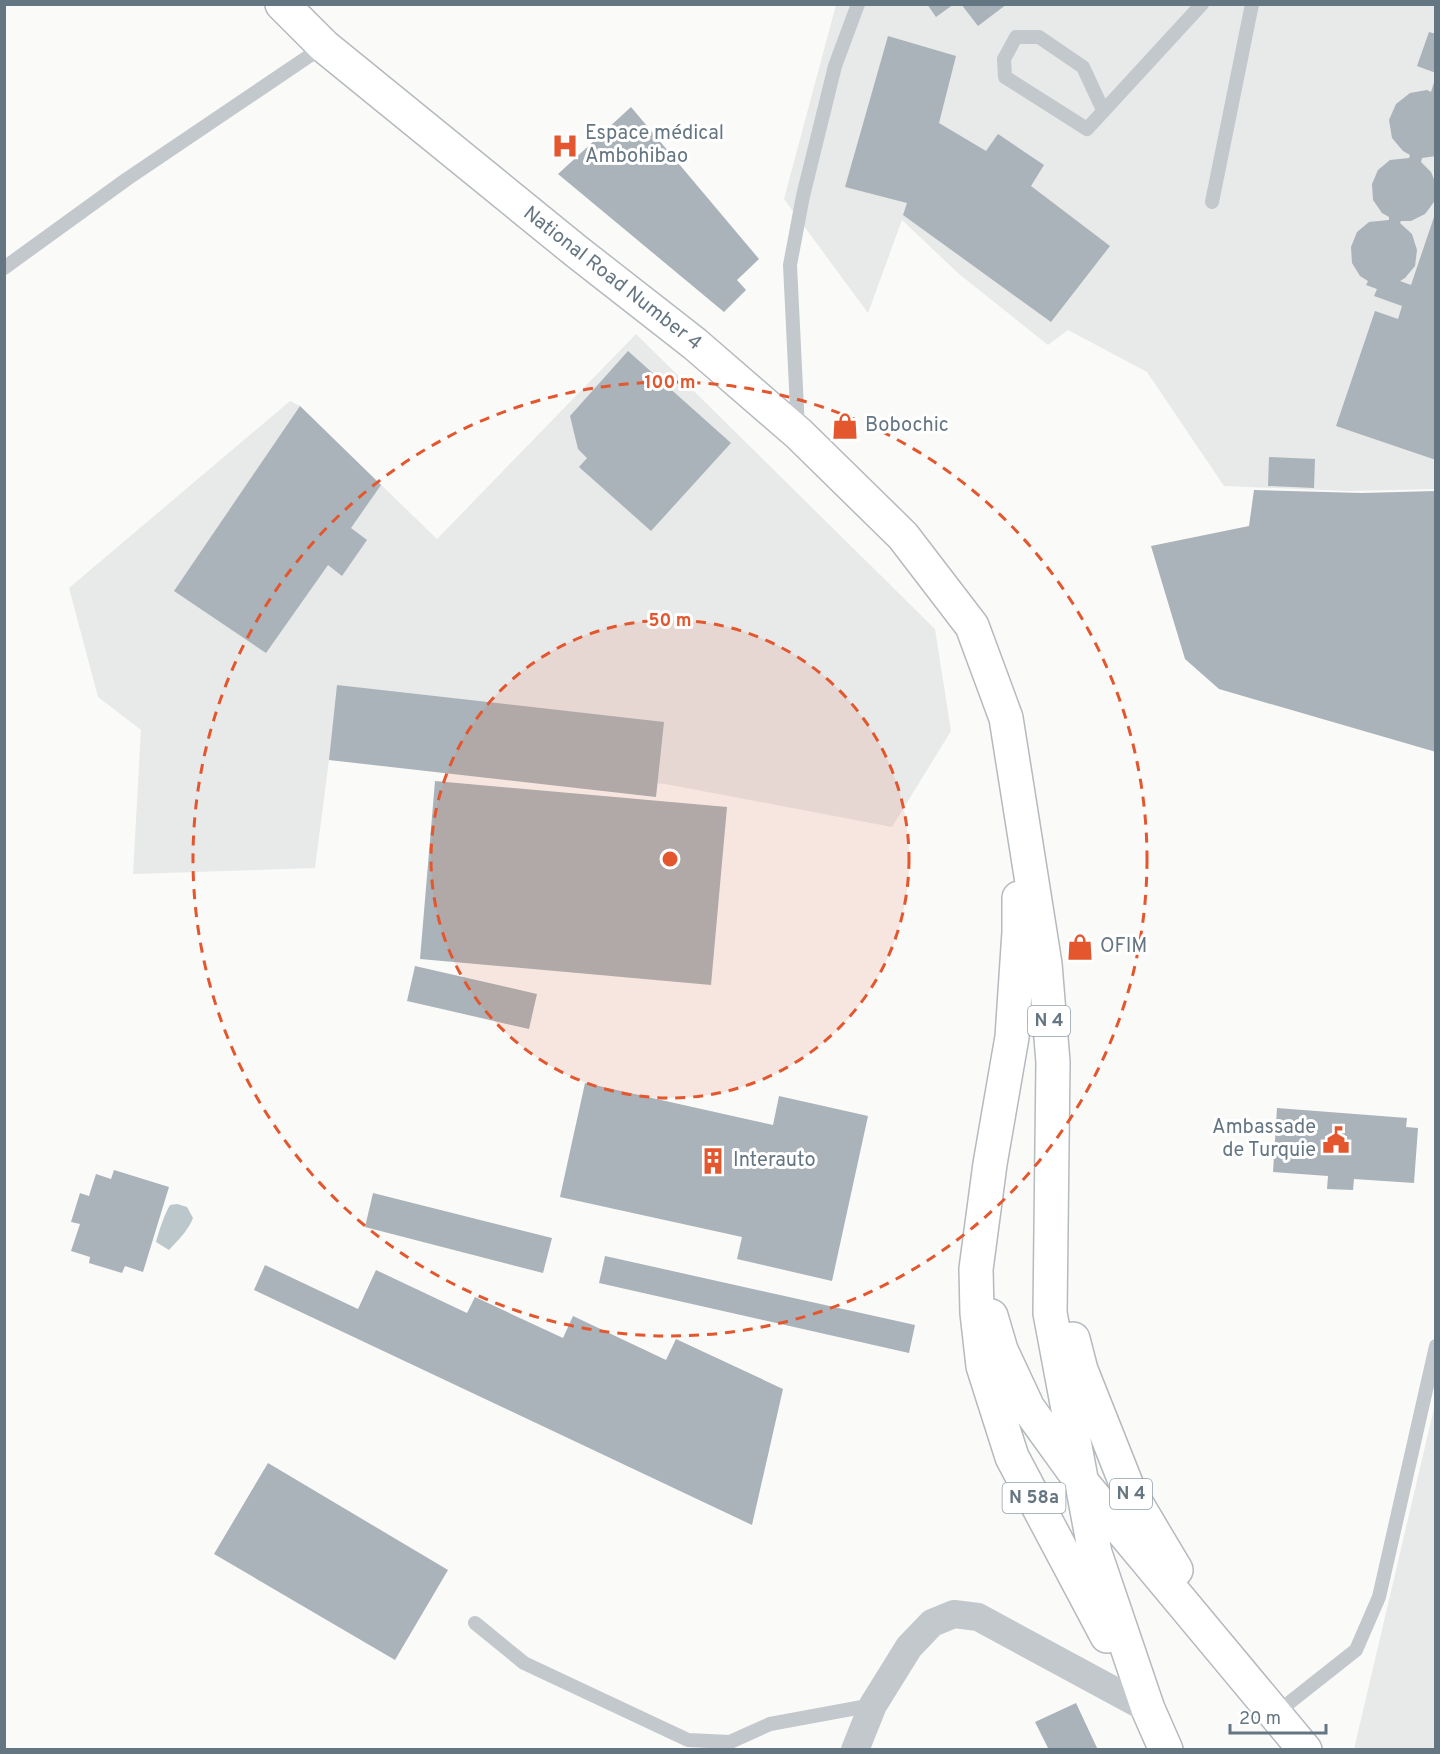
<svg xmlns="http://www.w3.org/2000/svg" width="1440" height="1754" font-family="Overpass,sans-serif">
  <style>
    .built { fill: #e8e9e9 }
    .water { fill: #bbc7cb }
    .building { fill: #aab3b9 }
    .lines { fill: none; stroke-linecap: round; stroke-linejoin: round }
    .primary-casing { stroke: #b5babe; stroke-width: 36 }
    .service { stroke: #c3c8cc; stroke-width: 14 }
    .minor { stroke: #c3c8cc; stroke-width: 28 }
    .primary { stroke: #fff; stroke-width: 33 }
    .ring { fill: none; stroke: #e4572e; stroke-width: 3; stroke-dasharray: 10 8 }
    .labels { text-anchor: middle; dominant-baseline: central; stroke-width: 6; stroke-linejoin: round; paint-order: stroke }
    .shield { fill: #fff; stroke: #939fa8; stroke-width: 1.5 }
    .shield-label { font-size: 18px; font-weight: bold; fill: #657683 }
    .poi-label { font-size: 20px; fill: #657683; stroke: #fff; text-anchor: start }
    .street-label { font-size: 20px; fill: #657683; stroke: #fff }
    .centre { fill: #e4572e; stroke: #fff; stroke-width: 3 }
    .ring-label { font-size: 18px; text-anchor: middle; font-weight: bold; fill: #e4572e; stroke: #fff; stroke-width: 6; stroke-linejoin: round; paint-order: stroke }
  </style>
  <rect width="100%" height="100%" fill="#fafaf8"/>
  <path class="built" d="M 836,5 L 1435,5 L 1435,489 L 1348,491 L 1224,486 L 1147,372 L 1068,330 L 1048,345 L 959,274 L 902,220 L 868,313 L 784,199 Z
    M 636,334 L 935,629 L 951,731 L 892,827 L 665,784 L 329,760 L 315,868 L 133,874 L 141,730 L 98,697 L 69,588 L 290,401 L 300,406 L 437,539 Z
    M 1435,1404 L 1435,1749 L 1354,1749 Z"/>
  <path class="water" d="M 177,1204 L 187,1207 L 193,1218 C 188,1231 178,1240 169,1250 L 156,1242 C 159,1231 164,1215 170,1205 Z"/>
  <path class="building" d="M 927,4 L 954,4 L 936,17 Z
    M 961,4 L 1007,4 L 978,26 Z
    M 1429,32 L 1436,34 L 1436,73 L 1417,66 Z
    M 888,36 L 956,56 L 939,123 L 986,151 L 998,134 L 1044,165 L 1031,186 L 1110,246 L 1051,322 L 903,215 L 907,203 L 845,187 Z
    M 1435,79 L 1436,156 L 1422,158 L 1421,162 L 1431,172 L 1436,184 L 1434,202 L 1425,214 L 1411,221 L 1401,221 L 1400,223 L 1412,234 L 1417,250 L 1415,266 L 1405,278 L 1400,281 L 1411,285 L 1436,211 L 1436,460 L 1336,426 L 1375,311 L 1398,319 L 1402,306 L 1374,296 L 1377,289 L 1366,285 L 1368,281 L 1360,276 L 1352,263 L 1351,247 L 1357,232 L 1369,222 L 1389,220 L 1389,217 L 1382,213 L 1373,200 L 1372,184 L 1378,170 L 1390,160 L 1409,158 L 1410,155 L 1403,151 L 1392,138 L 1389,120 L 1396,104 L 1410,93 L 1427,90 L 1431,92 Z
    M 631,107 L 759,259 L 737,280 L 746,290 L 724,312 L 558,174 Z
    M 628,351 L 731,443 L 651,531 L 579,467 L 587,458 L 578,449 L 570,416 Z
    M 300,406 L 381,485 L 351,528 L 367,540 L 342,576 L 328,565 L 266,653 L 174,591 Z
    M 1269,457 L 1315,459 L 1314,488 L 1268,486 Z
    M 1254,490 L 1362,493 L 1436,491 L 1436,752 L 1219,689 L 1185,659 L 1151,546 L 1249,526 Z
    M 337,685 L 664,722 L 656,797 L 329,760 Z
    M 435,781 L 727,807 L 711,985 L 420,959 Z
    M 415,966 L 537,994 L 529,1029 L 407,1001 Z
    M 585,1083 L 773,1125 L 779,1096 L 868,1116 L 832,1281 L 737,1259 L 742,1237 L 560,1197 Z
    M 1277,1108 L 1407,1118 L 1406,1127 L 1418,1128 L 1414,1183 L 1354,1179 L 1353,1190 L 1327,1189 L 1328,1176 L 1273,1172 Z
    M 114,1170 L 169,1187 L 143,1272 L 125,1266 L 122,1273 L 89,1263 L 90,1257 L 71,1251 L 80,1224 L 71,1222 L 80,1193 L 89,1196 L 96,1174 L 111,1179 Z
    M 373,1193 L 552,1238 L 543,1273 L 365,1227 Z
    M 605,1256 L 915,1325 L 909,1353 L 599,1283 Z
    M 265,1265 L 358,1309 L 376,1270 L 467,1313 L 475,1297 L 563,1338 L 573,1316 L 666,1360 L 676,1339 L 783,1389 L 752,1525 L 254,1290 Z
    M 268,1463 L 448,1570 L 395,1660 L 214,1554 Z
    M 1076,1703 L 1098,1750 L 1049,1750 L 1035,1722 Z"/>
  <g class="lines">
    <defs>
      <path id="primary" d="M 282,4 L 324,46 L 576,251 L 695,344 L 799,434 L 903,536 L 972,626 L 1006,718 L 1045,964 L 1053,1062 L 1050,1313 L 1095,1553 L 1148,1709 L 1166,1750
        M 1019,898 L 1019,932 L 1012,1037 L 990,1164 L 976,1269 L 977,1313 L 983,1366 L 1012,1457 L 1107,1636
        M 991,1316 L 1001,1350 L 1028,1408 L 1080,1480 L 1305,1750
        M 1073,1339 L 1081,1370 L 1129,1491 L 1176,1570"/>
    </defs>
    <use href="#primary" class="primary-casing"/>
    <path class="service" d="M 1103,110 L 1083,67 L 1039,37 L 1016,37 L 1004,59 L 1005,77 L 1087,129 L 1202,4
      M 1212,202 L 1252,4
      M 4,268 L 127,179 L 324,46
      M 798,429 L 790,265 L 803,196 L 835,66 L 858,4
      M 475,1623 L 524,1663 L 688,1740 L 730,1742 L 770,1724 L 873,1705
      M 1275,1714 L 1356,1650 L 1379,1597 L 1436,1346"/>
    <path class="minor" d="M 855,1750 L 873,1705 L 909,1647 L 932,1623 L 954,1614 L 978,1617 L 1148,1709"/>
    <use href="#primary" class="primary"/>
  </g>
  <circle cx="670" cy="859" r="239" fill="#e4572e" fill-opacity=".12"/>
  <g class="ring">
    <circle cx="670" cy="859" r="239"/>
    <circle cx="670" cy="859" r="477"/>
  </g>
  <defs>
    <symbol id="hospital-bare" viewBox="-9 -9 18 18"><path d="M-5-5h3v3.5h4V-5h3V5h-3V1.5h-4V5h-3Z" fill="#e4572e" stroke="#fff" stroke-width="2.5" paint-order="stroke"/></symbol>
    <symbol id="shop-bare" viewBox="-9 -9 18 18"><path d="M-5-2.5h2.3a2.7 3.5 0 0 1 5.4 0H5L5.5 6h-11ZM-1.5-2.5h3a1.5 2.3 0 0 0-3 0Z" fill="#e4572e" stroke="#fff" stroke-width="2.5" paint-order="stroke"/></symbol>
    <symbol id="civic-bare" viewBox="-9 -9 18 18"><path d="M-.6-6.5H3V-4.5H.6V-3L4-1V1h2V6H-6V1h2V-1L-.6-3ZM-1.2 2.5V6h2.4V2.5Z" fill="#e4572e" stroke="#fff" stroke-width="2.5" paint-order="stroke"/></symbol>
    <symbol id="building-bare" viewBox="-9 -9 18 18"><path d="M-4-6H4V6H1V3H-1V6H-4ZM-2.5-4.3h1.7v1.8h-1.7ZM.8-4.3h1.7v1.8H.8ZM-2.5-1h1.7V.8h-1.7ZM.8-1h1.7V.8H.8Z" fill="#e4572e" stroke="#fff" stroke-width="2.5" paint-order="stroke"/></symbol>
  </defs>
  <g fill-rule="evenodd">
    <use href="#hospital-bare" x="546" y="127" width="38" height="38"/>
    <use href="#shop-bare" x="826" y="407" width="38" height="38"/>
    <use href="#shop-bare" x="1061" y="928" width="38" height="38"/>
    <use href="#civic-bare" x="1317" y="1121" width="38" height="38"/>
    <use href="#building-bare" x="694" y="1142" width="38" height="38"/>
  </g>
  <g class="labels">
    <g class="shield">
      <rect x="1028" y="1006" width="42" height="30" rx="4.5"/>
      <rect x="1110" y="1479" width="42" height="30" rx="4.5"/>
      <rect x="1002.5" y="1483" width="63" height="30" rx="4.5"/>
    </g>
    <g class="shield-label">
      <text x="1049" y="1021">N 4</text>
      <text x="1131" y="1494">N 4</text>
      <text x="1034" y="1498">N 58a</text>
    </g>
    <g class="poi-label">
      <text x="585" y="134">Espace médical<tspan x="585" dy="23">Ambohibao</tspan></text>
      <text x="865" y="426">Bobochic</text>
      <text x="1100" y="947">OFIM</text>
      <text x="1316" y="1128" text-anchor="end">Ambassade<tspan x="1316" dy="23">de Turquie</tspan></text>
      <text x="733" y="1161">Interauto</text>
    </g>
    <g class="street-label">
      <text transform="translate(612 279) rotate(38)">National Road Number 4</text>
    </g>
  </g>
  <circle cx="670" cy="859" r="9" class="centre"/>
  <g class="ring-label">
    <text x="670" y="388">100 m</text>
    <text x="670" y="626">50 m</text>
  </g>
  <rect width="1440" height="1754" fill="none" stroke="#657683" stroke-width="12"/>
  <path d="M1230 1724v9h96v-9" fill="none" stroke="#657683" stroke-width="3"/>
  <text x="1239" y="1724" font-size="18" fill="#657683" stroke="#ffffff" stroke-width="4.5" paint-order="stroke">20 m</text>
</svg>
